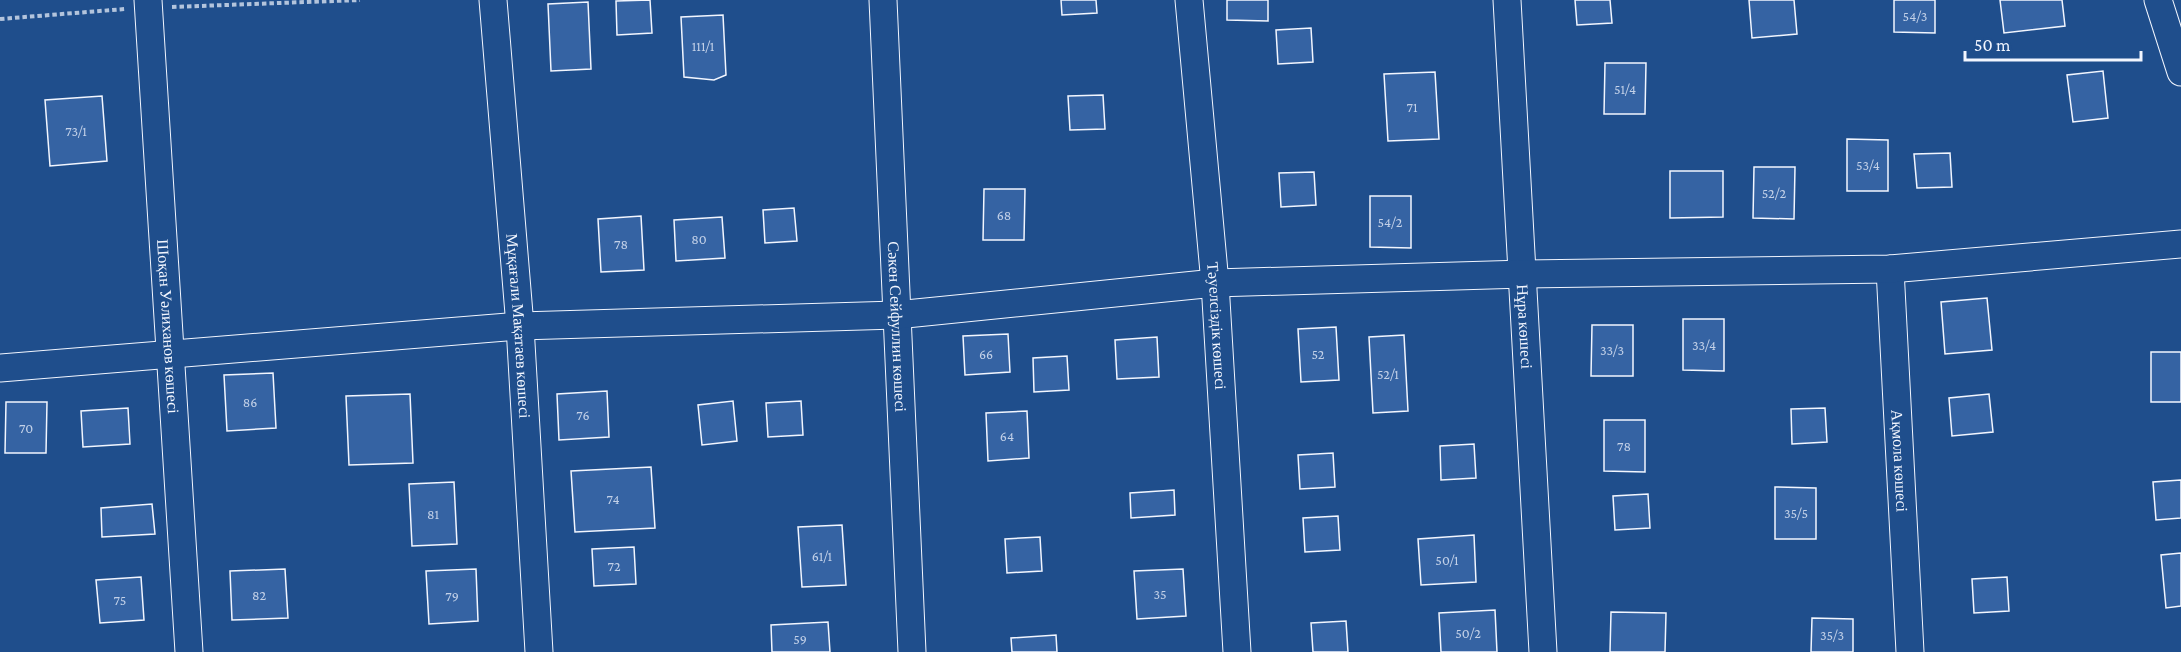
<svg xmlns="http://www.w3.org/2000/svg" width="2181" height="652" font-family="'Crimson Pro',serif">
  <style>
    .building { fill: #3563a3; stroke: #f2f6ff; stroke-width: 1.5 }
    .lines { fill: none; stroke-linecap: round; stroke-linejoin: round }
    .minor-casing { stroke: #f2f6ff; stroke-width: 29 }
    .path { stroke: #b3c4dc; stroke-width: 4; stroke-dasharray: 4.5 3; stroke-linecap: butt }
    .minor { stroke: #1f4e8c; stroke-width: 27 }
    .labels { text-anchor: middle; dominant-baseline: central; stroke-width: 4.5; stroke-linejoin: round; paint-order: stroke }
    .number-label { font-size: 14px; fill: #c3d1e8 }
    .street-label { font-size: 16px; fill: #f2f6ff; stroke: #1f4e8c }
  </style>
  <rect width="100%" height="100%" fill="#1f4e8c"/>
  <path class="building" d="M 650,0 L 652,33 L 617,35 L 616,1 Z
    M 1061,0 L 1096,0 L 1097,13 L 1062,15 Z
    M 1227,0 L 1268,0 L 1268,21 L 1227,20 Z
    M 1575,0 L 1610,0 L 1612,23 L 1577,25 Z
    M 1749,0 L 1794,0 L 1797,34 L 1752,38 Z
    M 1894,0 L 1935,0 L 1935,33 L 1894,32 Z
    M 2000,0 L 2062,0 L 2065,26 L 2004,33 Z
    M 588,2 L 591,69 L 551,71 L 548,4 Z
    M 723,15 L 726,75 L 714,80 L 684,77 L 681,17 Z
    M 1311,28 L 1313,62 L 1278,64 L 1276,30 Z
    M 1605,63 L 1646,63 L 1645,114 L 1604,114 Z
    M 2103,71 L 2108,118 L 2073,122 L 2067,75 Z
    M 1435,72 L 1439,139 L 1388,141 L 1384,74 Z
    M 1103,95 L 1105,129 L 1070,130 L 1068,96 Z
    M 102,96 L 107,161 L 50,166 L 45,100 Z
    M 1847,139 L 1888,140 L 1888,191 L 1847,191 Z
    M 1950,153 L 1952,187 L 1917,188 L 1914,154 Z
    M 1754,167 L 1795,167 L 1794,219 L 1753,218 Z
    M 1670,171 L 1723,171 L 1723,217 L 1670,218 Z
    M 1314,172 L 1316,205 L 1281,207 L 1279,173 Z
    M 984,189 L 1025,189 L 1024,240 L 983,240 Z
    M 1370,196 L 1411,196 L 1411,248 L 1370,247 Z
    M 794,208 L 797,241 L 765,243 L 763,210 Z
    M 641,216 L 644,270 L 601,272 L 598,219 Z
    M 722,217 L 725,258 L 676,261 L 674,220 Z
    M 1987,298 L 1992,350 L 1945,354 L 1941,302 Z
    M 1683,319 L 1724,319 L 1724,371 L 1683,370 Z
    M 1592,325 L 1633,325 L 1633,376 L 1591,376 Z
    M 1336,327 L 1339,380 L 1301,382 L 1298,329 Z
    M 1008,334 L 1010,372 L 965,375 L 963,336 Z
    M 1404,335 L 1408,411 L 1373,413 L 1369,337 Z
    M 1157,337 L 1159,377 L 1117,379 L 1115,340 Z
    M 2151,352 L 2181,352 L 2181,402 L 2151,402 Z
    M 1067,356 L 1069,390 L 1034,392 L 1033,358 Z
    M 273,373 L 276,428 L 227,431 L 224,375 Z
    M 607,391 L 609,437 L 559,440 L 557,394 Z
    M 410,394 L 413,463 L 349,465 L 346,396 Z
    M 1989,394 L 1993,432 L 1952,436 L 1949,398 Z
    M 733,401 L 737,441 L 702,445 L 698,405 Z
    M 801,401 L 803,435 L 768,437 L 766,403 Z
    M 6,402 L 47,402 L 46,453 L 5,453 Z
    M 128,408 L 130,444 L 83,447 L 81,411 Z
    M 1825,408 L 1827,442 L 1792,444 L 1791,409 Z
    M 1027,411 L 1029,458 L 988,461 L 986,413 Z
    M 1604,420 L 1645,420 L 1645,472 L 1604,471 Z
    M 1474,444 L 1476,478 L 1441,480 L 1440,446 Z
    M 1333,453 L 1335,487 L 1300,489 L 1298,455 Z
    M 651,467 L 655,528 L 575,532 L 571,471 Z
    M 2181,480 L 2181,518 L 2156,520 L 2153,482 Z
    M 454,482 L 457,544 L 412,546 L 409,484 Z
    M 1775,487 L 1816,488 L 1816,539 L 1775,539 Z
    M 1174,490 L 1175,515 L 1131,518 L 1130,493 Z
    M 1648,494 L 1650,528 L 1615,530 L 1613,496 Z
    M 152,504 L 155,534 L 102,537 L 101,508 Z
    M 1338,516 L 1340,550 L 1305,552 L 1303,518 Z
    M 842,525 L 846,585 L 802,587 L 798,527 Z
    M 1474,535 L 1476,582 L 1421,585 L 1418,539 Z
    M 1040,537 L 1042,571 L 1007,573 L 1005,539 Z
    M 634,547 L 636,584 L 594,586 L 592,549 Z
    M 2181,553 L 2181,606 L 2166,608 L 2161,555 Z
    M 285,569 L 288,618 L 232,620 L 230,571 Z
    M 476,569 L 478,621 L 429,624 L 426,571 Z
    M 1183,569 L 1186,616 L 1137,619 L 1134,571 Z
    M 141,577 L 144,620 L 100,623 L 96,580 Z
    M 2007,577 L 2009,611 L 1974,613 L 1972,579 Z
    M 1495,610 L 1497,652 L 1441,652 L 1439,613 Z
    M 1611,612 L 1666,613 L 1665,652 L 1610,652 Z
    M 1812,618 L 1853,619 L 1853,652 L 1811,652 Z
    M 1346,621 L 1348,652 L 1313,652 L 1311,623 Z
    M 828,622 L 830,652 L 772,652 L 771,625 Z
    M 1056,635 L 1057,652 L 1012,652 L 1011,638 Z"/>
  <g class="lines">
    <defs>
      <g id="minor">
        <path id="s1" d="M 148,0 L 189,652"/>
        <path id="s2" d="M 493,0 L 520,326 L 539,652"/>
        <path id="s3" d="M 883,0 L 912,652"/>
        <path id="s4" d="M 1189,0 L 1215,283 L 1237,652"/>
        <path id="s5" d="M 1507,0 L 1543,652"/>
        <path d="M 2158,0 L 2181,72"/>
        <path id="s6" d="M 1890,269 L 1910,652"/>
        <path d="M 0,368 L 520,326 L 896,315 L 1215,283 L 1524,274 L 1890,269 L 2181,244"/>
      </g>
    </defs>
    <use href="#minor" class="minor-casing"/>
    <path class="path" d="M 172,7 L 360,0
      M 0,19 L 125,9"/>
    <use href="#minor" class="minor"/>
  </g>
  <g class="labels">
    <g class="number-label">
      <text x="1915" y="16">54/3</text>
      <text x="703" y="46">111/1</text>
      <text x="1625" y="89">51/4</text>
      <text x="1412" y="107">71</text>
      <text x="76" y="131">73/1</text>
      <text x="1868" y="165">53/4</text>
      <text x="1774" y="193">52/2</text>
      <text x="1004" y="215">68</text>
      <text x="1390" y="222">54/2</text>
      <text x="699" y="239">80</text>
      <text x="621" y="244">78</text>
      <text x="1704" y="345">33/4</text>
      <text x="1612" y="350">33/3</text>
      <text x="986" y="354">66</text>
      <text x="1318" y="354">52</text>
      <text x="1388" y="374">52/1</text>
      <text x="250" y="402">86</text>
      <text x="583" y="415">76</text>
      <text x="26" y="428">70</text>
      <text x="1007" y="436">64</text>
      <text x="1624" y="446">78</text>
      <text x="613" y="499">74</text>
      <text x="1796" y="513">35/5</text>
      <text x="433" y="514">81</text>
      <text x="822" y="556">61/1</text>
      <text x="1447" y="560">50/1</text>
      <text x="614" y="566">72</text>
      <text x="1160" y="594">35</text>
      <text x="259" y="595">82</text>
      <text x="452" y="596">79</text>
      <text x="120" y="600">75</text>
      <text x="1468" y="633">50/2</text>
      <text x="1832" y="635">35/3</text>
      <text x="800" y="639">59</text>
    </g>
    <g class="street-label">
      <text stroke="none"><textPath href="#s1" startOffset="327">Шоқан Уәлиханов көшесі</textPath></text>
      <text stroke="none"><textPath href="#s2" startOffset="327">Мұқағали Мақатаев көшесі</textPath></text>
      <text stroke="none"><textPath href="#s3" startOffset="327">Сәкен Сейфуллин көшесі</textPath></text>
      <text stroke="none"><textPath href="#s4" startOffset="327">Тәуелсіздік көшесі</textPath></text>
      <text stroke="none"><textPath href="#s5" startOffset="327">Нұра көшесі</textPath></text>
      <text stroke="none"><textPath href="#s6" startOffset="192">Ақмола көшесі</textPath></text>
    </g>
  </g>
  <path d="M1965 51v9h176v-9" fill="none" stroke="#f2f6ff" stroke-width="3"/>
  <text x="1974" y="51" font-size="18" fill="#f2f6ff" stroke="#1f4e8c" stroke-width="4.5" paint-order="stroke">50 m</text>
</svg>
